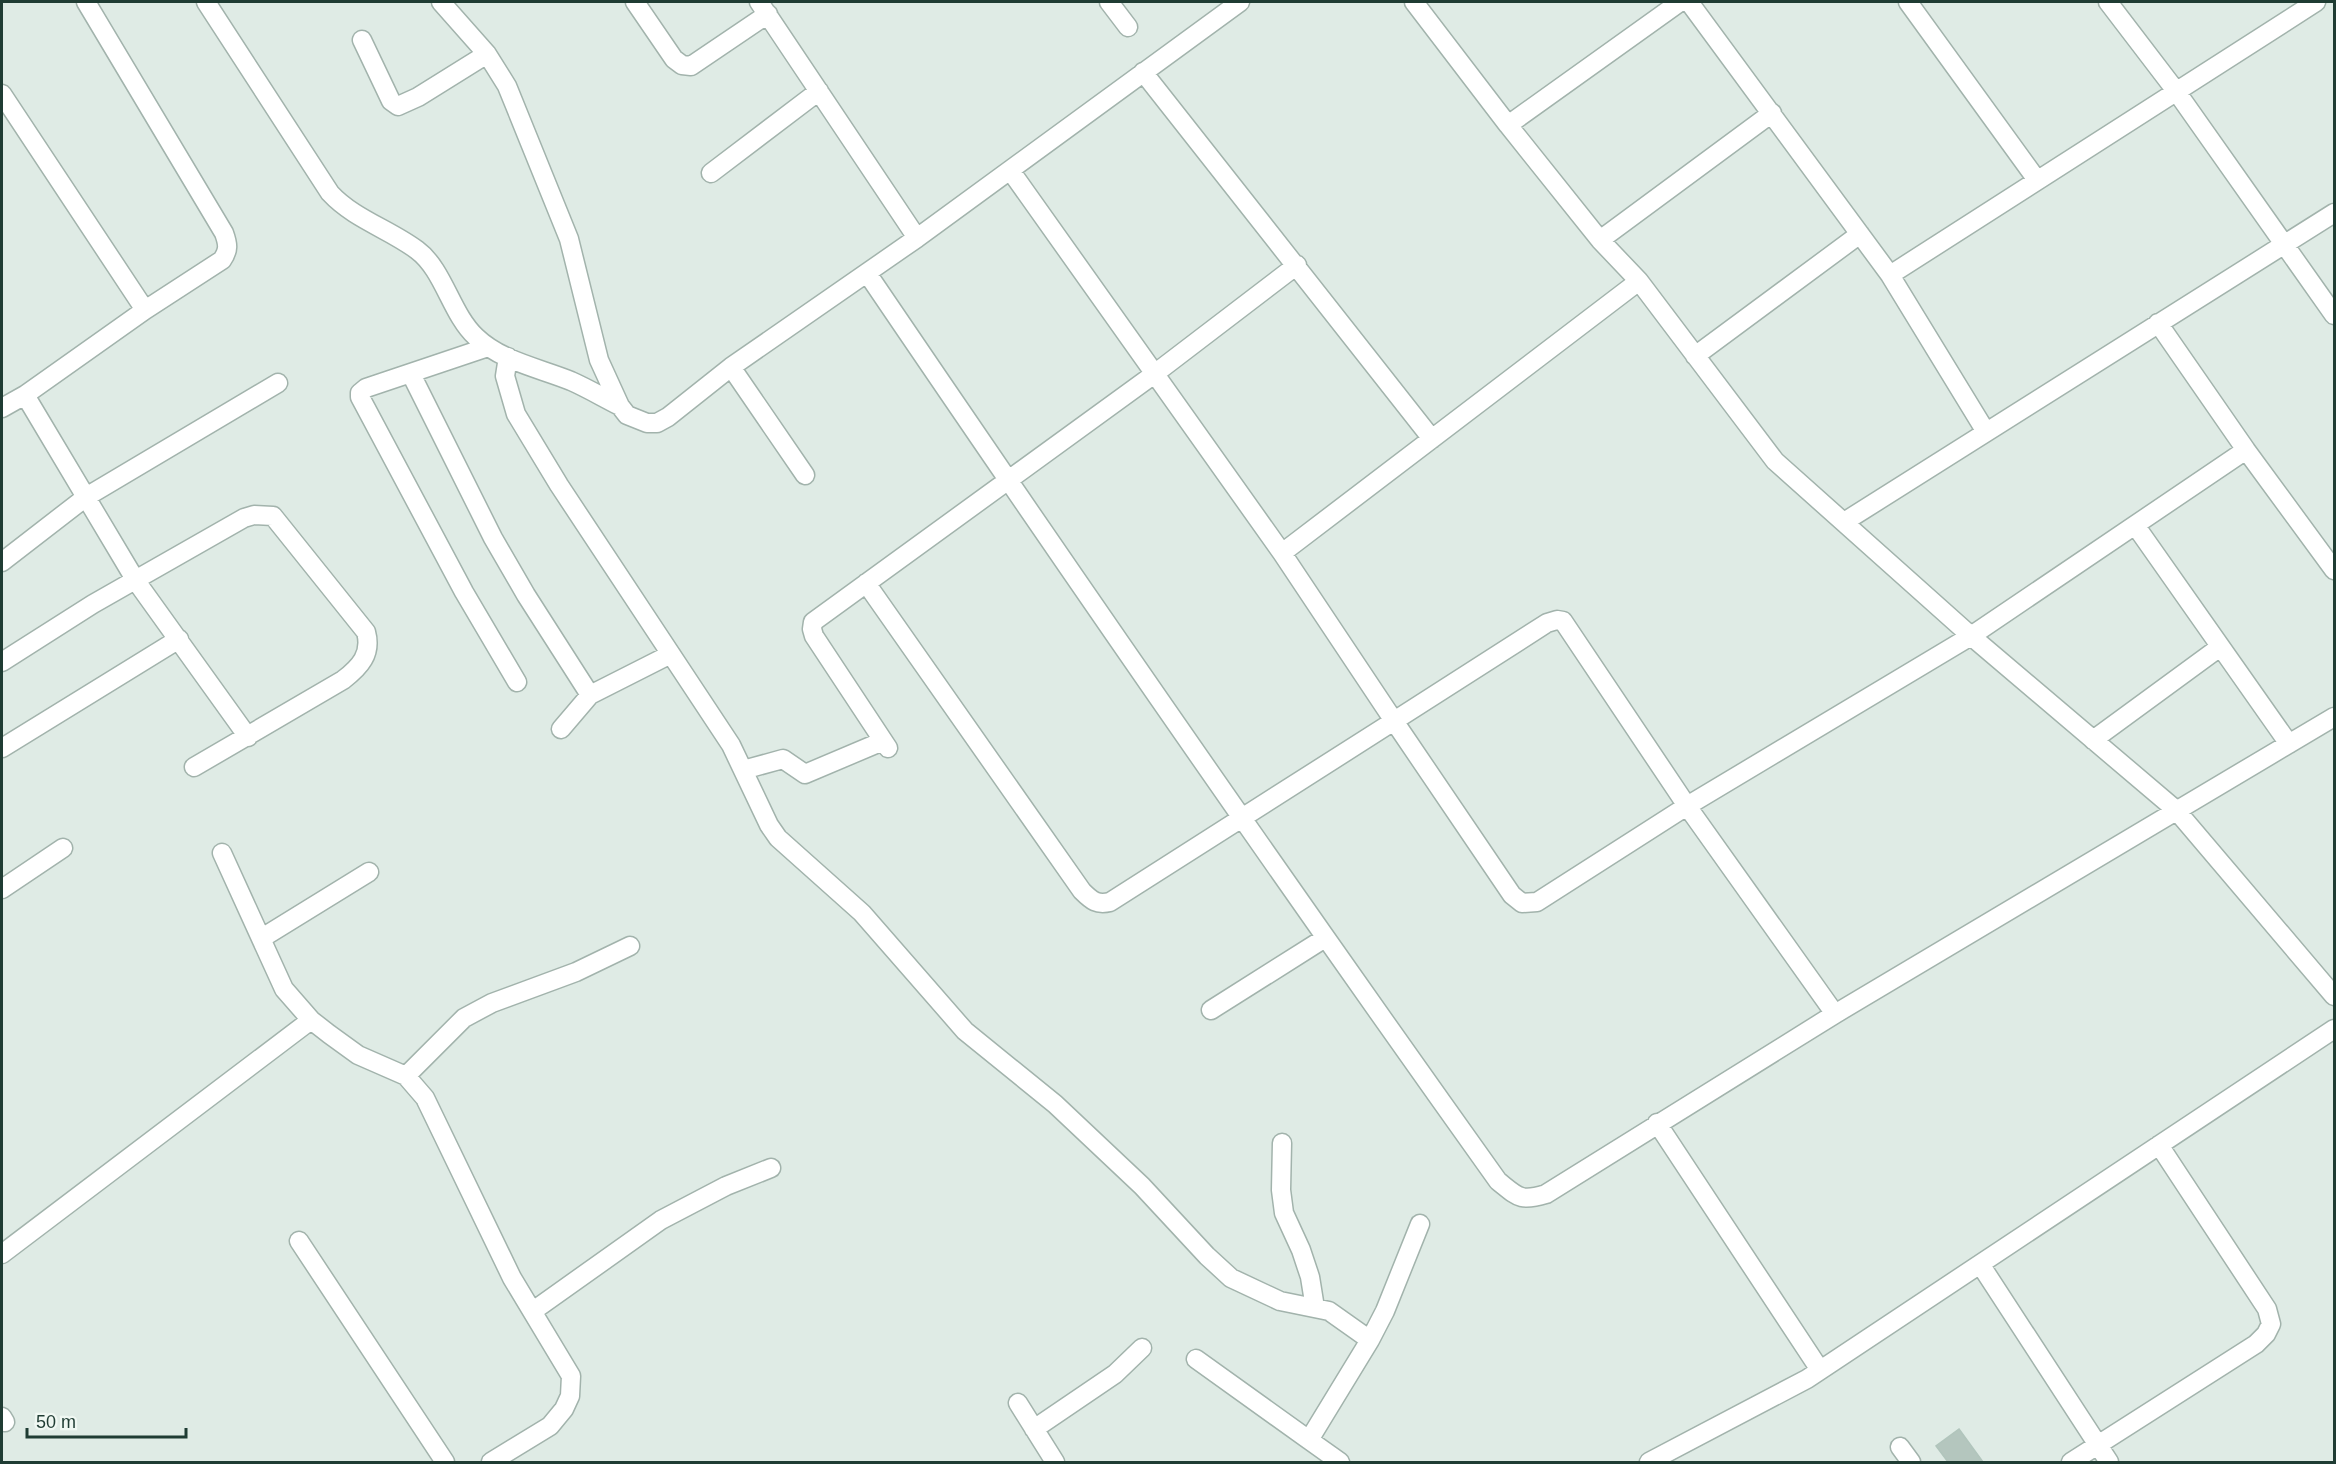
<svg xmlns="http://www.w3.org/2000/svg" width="2336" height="1464" font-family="Helvetica,sans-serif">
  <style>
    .building { fill: #b4c6be; stroke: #b1c5bc; stroke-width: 1.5 }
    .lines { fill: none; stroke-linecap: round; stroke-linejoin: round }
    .minor-casing { stroke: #a2b3ac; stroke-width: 21 }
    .minor { stroke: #fff; stroke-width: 18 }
  </style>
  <rect width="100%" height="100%" fill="#dfebe5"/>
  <path class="building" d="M 1959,1429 L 1983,1462 L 1948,1462 L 1936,1446 Z"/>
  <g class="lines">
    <defs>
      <path id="minor" d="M 86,2 L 224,233 C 228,244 229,250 222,260 L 145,310 L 25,395 L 136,581 L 248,737
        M 206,2 L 330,193 C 354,219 389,229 417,250 C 444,270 451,314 476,337 C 501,361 539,368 571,381 C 587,388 604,398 620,406
        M 441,2 L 487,54 L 507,86 L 569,239 L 599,360 L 620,406 L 627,415 L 647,423 L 657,423 L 668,417 L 731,367 L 917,238 L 1240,2
        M 635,2 L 674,59 L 682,65 L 691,66 L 768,14
        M 759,2 L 917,238
        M 1109,2 L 1128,27
        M 1414,2 L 1508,125 L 1600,240 L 1639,281 L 1775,461 L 1971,636 L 2176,810 L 2334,996
        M 1689,2 L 1890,275 L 2316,2
        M 1908,2 L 2037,180
        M 2108,2 L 2176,91 L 2334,315
        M 362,40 L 391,101 L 398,106 L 418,97 L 487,54
        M 1143,72 L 1432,439
        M 2,94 L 145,310
        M 1508,125 L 1680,2
        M 1010,170 L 1282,553
        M 711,173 L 819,91
        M 1600,240 L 1772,113
        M 867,273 C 1074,578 1284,881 1498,1181 C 1518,1197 1520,1202 1546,1194 L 1835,1014 L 2334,717
        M 1890,275 L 1986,432
        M 2158,323 L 2246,450 L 2334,570
        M 488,347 L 366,388 L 360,393 L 360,397 L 464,592 L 517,682
        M 1695,356 L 1860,234
        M 508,357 L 505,376 L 516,414 L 559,485 L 731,745 L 769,825 L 778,838 L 862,913 L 965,1031 L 1055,1104 L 1142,1186 L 1207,1256 L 1231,1278 L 1280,1301 L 1329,1311 L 1370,1340 L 1309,1440 L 1340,1462
        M 731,367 L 805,475
        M 411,374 L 493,538 L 526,595 L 590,695
        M 2,408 L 25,395
        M 1844,522 L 2334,213
        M 2135,525 L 2289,744
        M 2,562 L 86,497 L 278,383
        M 866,583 L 1082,891 C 1092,901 1097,905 1110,902 L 1394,721 L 1282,553 L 1639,281
        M 2,662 L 93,604 L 244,518 L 254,515 L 273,516 L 366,632 C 372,654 360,667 343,680 L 194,767
        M 561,729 L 590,695 L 671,654
        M 2093,740 L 2220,647
        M 2,748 L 179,639
        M 888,748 L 814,636 L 812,629 L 813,622 L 1153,375 L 1297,265
        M 743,770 L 783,759 L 805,774 L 883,741
        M 222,853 L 284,989 L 311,1020 L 329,1034 L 358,1055 L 406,1076 L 425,1098 L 512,1278 L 571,1376 L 570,1396 L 564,1409 L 550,1426 L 491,1462
        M 2,889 L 63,848
        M 262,938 L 369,872
        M 1211,1010 L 1325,938
        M 1835,1014 L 1687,806 L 1563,621 L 1557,620 L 1547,623 L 1394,721 L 1512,895 L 1522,903 L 1537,902 L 1687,806 L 1971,636 L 2246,450
        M 406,1076 L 464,1018 L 492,1003 L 576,972 L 630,946
        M 1657,1123 L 1820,1370
        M 1282,1143 L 1281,1190 L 1284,1213 L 1301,1250 L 1310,1277 L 1315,1308
        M 299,1241 L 445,1462
        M 2,1254 L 311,1020
        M 1980,1264 L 2109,1462
        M 533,1311 L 661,1220 L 726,1186 L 771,1168
        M 1370,1340 L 1385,1311 L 1420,1224
        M 1196,1359 L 1309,1440
        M 1018,1403 L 1055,1462
        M 2,1417 L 5,1422
        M 1034,1429 L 1115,1374 L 1142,1348
        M 1900,1447 L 1911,1462
        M 1649,1462 L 1807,1379 L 2334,1029
        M 2071,1462 L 2256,1344 L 2266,1334 L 2271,1324 L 2267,1309 L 2159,1145"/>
    </defs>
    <use href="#minor" class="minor-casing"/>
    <use href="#minor" class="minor"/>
  </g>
  <rect width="2336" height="1464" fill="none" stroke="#1f3c33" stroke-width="6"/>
  <path d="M27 1428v9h159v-9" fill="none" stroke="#1f3c33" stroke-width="3"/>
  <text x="36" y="1428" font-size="18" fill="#1f3c33" stroke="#f0f8f3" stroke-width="4.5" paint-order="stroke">50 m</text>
</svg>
